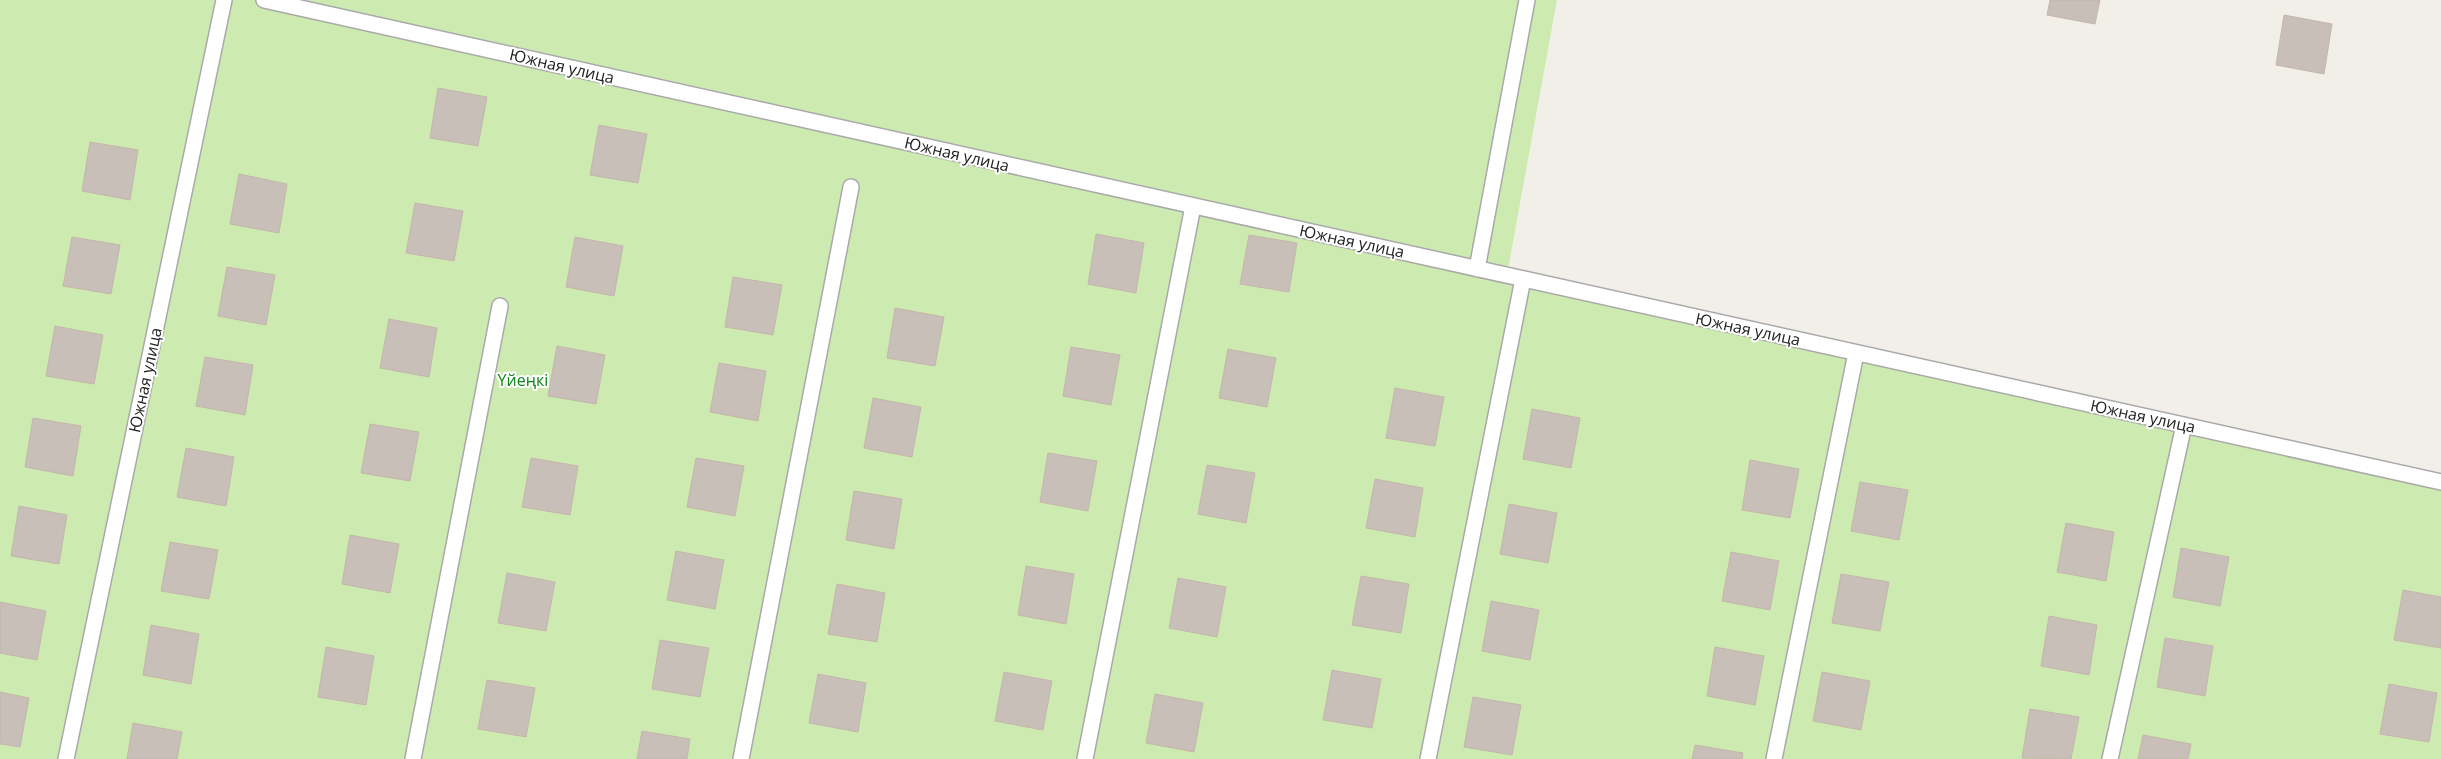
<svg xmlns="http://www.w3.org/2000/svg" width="2441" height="759" font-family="'Open Sans',sans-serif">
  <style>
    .grass { fill: #cdebb0 }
    .building { fill: #c7bfb8; stroke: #c4b6ab }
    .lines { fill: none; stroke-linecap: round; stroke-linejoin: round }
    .lane-casing { stroke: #a9a9a9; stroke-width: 18 }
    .lane { stroke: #fff; stroke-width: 15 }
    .labels { text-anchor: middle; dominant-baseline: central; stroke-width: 4; stroke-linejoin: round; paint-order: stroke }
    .street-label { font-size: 16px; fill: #222; stroke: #fff }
    .park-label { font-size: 16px; fill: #0c8416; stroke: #fff }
  </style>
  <rect width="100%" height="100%" fill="#f2efe9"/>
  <path class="grass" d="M 0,0 L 1557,0 L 1507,275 L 2441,480 L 2441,759 L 0,759 Z"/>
  <path class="building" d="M 2050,0 L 2100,0 L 2095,24 L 2047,15 Z
    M 2284,15 L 2332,24 L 2324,74 L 2276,65 Z
    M 438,88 L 487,97 L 478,146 L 430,138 Z
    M 599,125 L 647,134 L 638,183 L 590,175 Z
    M 90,142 L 138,150 L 130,200 L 82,191 Z
    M 239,174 L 287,184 L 279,233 L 230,224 Z
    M 415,203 L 463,211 L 454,261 L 406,253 Z
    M 1096,234 L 1144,243 L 1136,293 L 1088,284 Z
    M 1249,235 L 1297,243 L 1289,292 L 1240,284 Z
    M 72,237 L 120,245 L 111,294 L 63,286 Z
    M 575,237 L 623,246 L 614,296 L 566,287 Z
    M 227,267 L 275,275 L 266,325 L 218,316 Z
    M 733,277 L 782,285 L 773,335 L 725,327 Z
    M 895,308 L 944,317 L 935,366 L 887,358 Z
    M 389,319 L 437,328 L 429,377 L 380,368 Z
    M 55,326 L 103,335 L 94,384 L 46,376 Z
    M 557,346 L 605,355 L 596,404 L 548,396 Z
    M 1071,347 L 1120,355 L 1111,405 L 1063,396 Z
    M 1228,349 L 1276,358 L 1267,407 L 1219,398 Z
    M 205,357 L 253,365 L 245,415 L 196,406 Z
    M 719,363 L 766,371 L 758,421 L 710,412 Z
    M 1395,388 L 1444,397 L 1435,446 L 1386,438 Z
    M 873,398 L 921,407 L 912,457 L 864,448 Z
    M 1532,409 L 1580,418 L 1571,468 L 1523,459 Z
    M 33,418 L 81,426 L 73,476 L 25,467 Z
    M 370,424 L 419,432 L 410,481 L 361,473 Z
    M 186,448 L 234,457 L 226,506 L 177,497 Z
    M 1048,453 L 1097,461 L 1088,511 L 1040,502 Z
    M 531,458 L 578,466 L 570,515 L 522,507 Z
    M 696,458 L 744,466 L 735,516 L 687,507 Z
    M 1750,460 L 1799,469 L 1790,518 L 1742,510 Z
    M 1207,465 L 1255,473 L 1246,523 L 1198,514 Z
    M 1375,479 L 1423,488 L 1415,537 L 1366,528 Z
    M 1860,482 L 1908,490 L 1899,540 L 1851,531 Z
    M 854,491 L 902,499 L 894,549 L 846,540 Z
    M 1509,504 L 1557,513 L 1548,563 L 1500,554 Z
    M 19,506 L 67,515 L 59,564 L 11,556 Z
    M 2066,523 L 2114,532 L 2106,581 L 2057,572 Z
    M 350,535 L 399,544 L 390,593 L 342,584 Z
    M 170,542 L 218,550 L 209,599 L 161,591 Z
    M 2181,548 L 2229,557 L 2220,606 L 2173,597 Z
    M 676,551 L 724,560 L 715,609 L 667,600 Z
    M 1731,552 L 1779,561 L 1770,610 L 1722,601 Z
    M 1026,566 L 1074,574 L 1066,624 L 1018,615 Z
    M 507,573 L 555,582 L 546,631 L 498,623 Z
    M 1841,574 L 1889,582 L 1880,631 L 1832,623 Z
    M 1361,576 L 1409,584 L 1401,633 L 1352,625 Z
    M 1178,578 L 1226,587 L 1217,637 L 1169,628 Z
    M 837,584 L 885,593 L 877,642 L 828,634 Z
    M 2403,590 L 2441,597 L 2441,648 L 2394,640 Z
    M 1491,601 L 1539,610 L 1530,660 L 1482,651 Z
    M 0,602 L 46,611 L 37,660 L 0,653 Z
    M 2049,616 L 2097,625 L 2089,675 L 2041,666 Z
    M 151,625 L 199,634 L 191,684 L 143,675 Z
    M 2165,638 L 2213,646 L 2205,696 L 2157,687 Z
    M 660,640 L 709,648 L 700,697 L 652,689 Z
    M 326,647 L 374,656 L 366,705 L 318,697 Z
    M 1715,647 L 1764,656 L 1755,705 L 1707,696 Z
    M 1332,670 L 1381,679 L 1372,728 L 1323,720 Z
    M 1004,672 L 1052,681 L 1043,730 L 995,721 Z
    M 1822,672 L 1870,681 L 1861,730 L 1813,721 Z
    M 818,674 L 866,683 L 858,732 L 809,723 Z
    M 487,680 L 535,688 L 526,737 L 478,729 Z
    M 2389,684 L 2437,693 L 2429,742 L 2380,734 Z
    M 0,692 L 29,698 L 20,747 L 0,744 Z
    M 1155,694 L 1203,703 L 1194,752 L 1146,743 Z
    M 1473,697 L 1521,705 L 1512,755 L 1464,747 Z
    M 2030,709 L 2079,717 L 2071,759 L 2022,758 Z
    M 133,723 L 182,732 L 177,759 L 127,759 Z
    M 642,731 L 690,739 L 687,759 L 637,759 Z
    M 2143,735 L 2191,744 L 2188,759 L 2138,759 Z
    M 1695,745 L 1743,753 L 1742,759 L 1692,759 Z"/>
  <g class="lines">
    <defs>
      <path id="lane" d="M 264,0 L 2441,482
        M 1477,269 L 1527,0
        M 66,759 L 224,0
        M 413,759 L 500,306
        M 741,759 L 851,187
        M 1085,759 L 1193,206
        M 1428,759 L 1523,279
        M 1774,759 L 1856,353
        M 2110,759 L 2184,425"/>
    </defs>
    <use href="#lane" class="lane-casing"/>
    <use href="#lane" class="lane"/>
  </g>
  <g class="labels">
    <g class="street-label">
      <text transform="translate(562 66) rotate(13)">Южная улица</text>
      <text transform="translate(957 154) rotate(13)">Южная улица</text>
      <text transform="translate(1352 241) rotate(12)">Южная улица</text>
      <text transform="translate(1748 329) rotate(12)">Южная улица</text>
      <text transform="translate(145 380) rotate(-78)">Южная улица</text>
      <text transform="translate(2143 416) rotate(12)">Южная улица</text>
    </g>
    <g class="park-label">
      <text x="523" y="380">Үйеңкі</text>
    </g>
  </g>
</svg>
